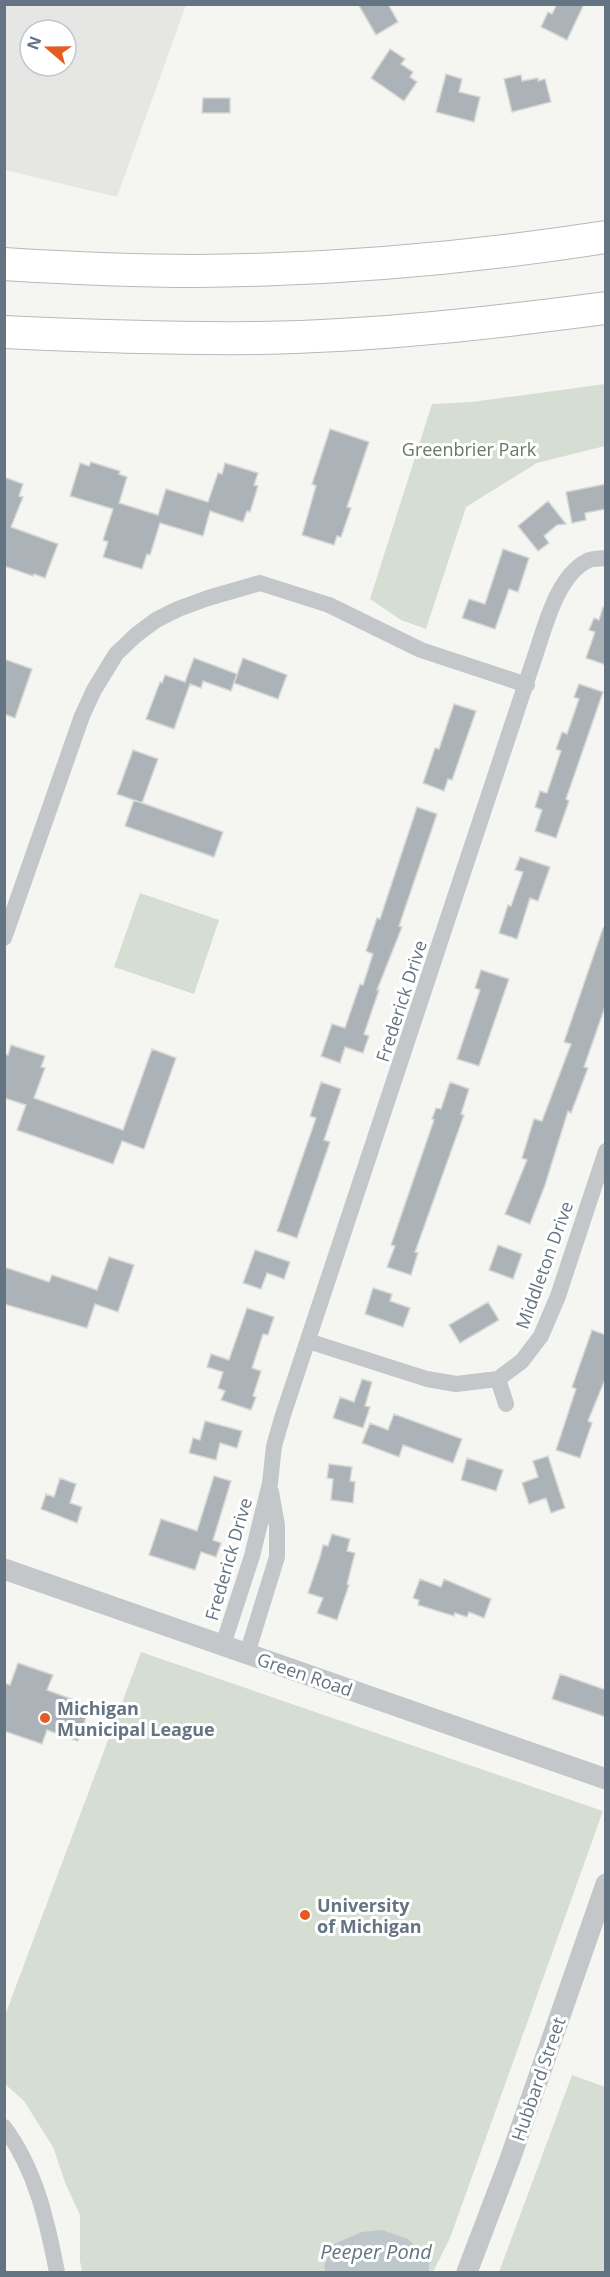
<svg xmlns="http://www.w3.org/2000/svg" width="610" height="2277" font-family="'Open Sans',sans-serif">
  <style>
    .built { fill: #e6e7e5; fill-rule: evenodd }
    .green { fill: #d6ddd3 }
    .water { fill: #bdc7cc }
    .building { fill: #abb2b8; stroke: #d7d7d5; stroke-width: 1.5 }
    .lines { fill: none; stroke-linecap: round; stroke-linejoin: round }
    .motorway-casing { stroke: #b6b9bc; stroke-width: 34 }
    .minor { stroke: #c3c7ca; stroke-width: 16 }
    .tertiary { stroke: #c3c7ca; stroke-width: 21 }
    .motorway { stroke: #fff; stroke-width: 32 }
    .poi-dot { fill: #e45b23; stroke: #fff; stroke-width: 2 }
    .labels { text-anchor: middle; dominant-baseline: central; stroke-width: 6; stroke-linejoin: round; paint-order: stroke }
    .park-label { font-size: 18px; fill: #677a63; stroke: #fff }
    .street-label { font-size: 18px; fill: #647483; stroke: #fff }
    .poi-label { font-size: 18px; font-weight: bold; fill: #647483; stroke: #fff; text-anchor: start }
    .water-label { font-size: 20px; font-style: italic; fill: #607680; stroke: #fff }
  </style>
  <rect width="100%" height="100%" fill="#f5f6f2"/>
  <path class="built" d="M 5,4 L 186,5 L 117,197 L 5,170 ZM 30,30 L 66,30 L 66,66 L 30,66 Z"/>
  <path class="green" d="M 605,384 L 605,446 L 537,463 L 466,507 L 426,629 L 401,620 L 370,599 L 432,404 L 472,402 Z
    M 140,893 L 219,920 L 194,994 L 114,967 Z
    M 141,1652 L 603,1811 L 450,2238 L 433,2272 L 429,2272 L 428,2261 L 324,2266 L 325,2272 L 82,2272 L 80,2261 L 80,2215 L 66,2185 L 53,2147 L 24,2101 L 5,2084 L 4,2018 Z
    M 572,2075 L 605,2087 L 605,2272 L 499,2272 Z"/>
  <path class="water" d="M 382,2230 L 408,2239 L 429,2261 L 429,2272 L 325,2272 L 324,2266 L 334,2244 L 362,2232 Z"/>
  <path class="building" d="M 358,4 L 388,4 L 398,22 L 376,35 Z
    M 557,4 L 584,4 L 567,40 L 541,27 L 548,12 L 552,14 Z
    M 390,49 L 405,59 L 401,64 L 413,72 L 410,77 L 417,82 L 404,101 L 371,78 Z
    M 446,74 L 462,79 L 459,92 L 480,97 L 474,122 L 436,112 Z
    M 521,75 L 522,81 L 538,78 L 538,81 L 545,79 L 551,102 L 512,112 L 504,79 Z
    M 203,98 L 230,98 L 230,113 L 202,113 Z
    M 330,429 L 369,442 L 347,507 L 351,508 L 341,537 L 337,536 L 334,545 L 302,535 L 316,486 L 312,484 Z
    M 91,462 L 120,471 L 119,474 L 127,477 L 119,503 L 158,515 L 166,489 L 208,502 L 218,473 L 222,474 L 225,463 L 258,473 L 254,485 L 258,486 L 250,512 L 247,511 L 243,522 L 210,511 L 203,536 L 160,523 L 150,555 L 147,554 L 142,569 L 103,557 L 108,542 L 103,540 L 113,509 L 70,496 L 80,463 L 89,466 Z
    M 4,477 L 23,484 L 19,496 L 23,497 L 11,527 L 58,544 L 45,578 L 34,574 L 33,576 L 4,566 Z
    M 606,484 L 606,509 L 585,513 L 586,520 L 572,523 L 566,492 Z
    M 548,501 L 566,524 L 557,525 L 544,536 L 549,543 L 538,551 L 518,526 Z
    M 503,549 L 529,558 L 518,592 L 509,589 L 495,629 L 462,618 L 469,599 L 485,604 Z
    M 603,607 L 606,607 L 606,665 L 586,658 L 595,632 L 589,630 L 594,618 L 599,620 Z
    M 194,658 L 237,674 L 231,691 L 203,681 L 201,688 L 190,684 L 174,729 L 146,719 L 160,682 L 162,683 L 165,675 L 185,682 Z
    M 243,658 L 287,675 L 278,699 L 234,683 Z
    M 4,659 L 32,669 L 15,718 L 4,714 Z
    M 579,684 L 603,692 L 566,799 L 569,801 L 556,838 L 535,831 L 542,810 L 535,807 L 540,791 L 547,793 L 561,751 L 556,749 L 562,732 L 567,734 L 579,699 L 574,697 Z
    M 454,704 L 476,711 L 452,780 L 448,779 L 444,791 L 423,783 L 435,748 L 439,749 Z
    M 133,750 L 158,759 L 142,803 L 117,794 Z
    M 134,800 L 223,832 L 214,857 L 125,826 Z
    M 417,807 L 437,814 L 399,926 L 402,927 L 377,990 L 379,990 L 364,1034 L 369,1036 L 363,1053 L 345,1047 L 340,1063 L 321,1056 L 332,1024 L 345,1028 L 360,984 L 363,985 L 373,954 L 366,951 L 377,918 L 380,919 Z
    M 520,857 L 550,867 L 538,901 L 530,898 L 517,939 L 499,933 L 508,905 L 511,906 L 523,872 L 515,870 Z
    M 603,928 L 606,928 L 606,1004 L 584,1067 L 588,1068 L 571,1113 L 568,1111 L 545,1185 L 530,1224 L 505,1214 L 527,1160 L 522,1158 L 534,1119 L 542,1121 L 571,1044 L 564,1042 Z
    M 481,970 L 509,979 L 479,1066 L 457,1059 L 480,990 L 475,988 Z
    M 11,1045 L 45,1056 L 41,1067 L 45,1068 L 34,1098 L 123,1130 L 152,1049 L 176,1058 L 144,1149 L 122,1141 L 113,1164 L 17,1130 L 26,1105 L 4,1098 L 4,1054 L 8,1055 Z
    M 321,1082 L 341,1089 L 324,1140 L 330,1142 L 297,1238 L 277,1231 L 316,1118 L 310,1116 Z
    M 450,1082 L 469,1089 L 461,1114 L 464,1115 L 415,1252 L 418,1253 L 411,1275 L 387,1267 L 395,1246 L 391,1245 L 434,1120 L 432,1119 L 436,1108 L 441,1109 Z
    M 498,1245 L 522,1254 L 513,1279 L 489,1270 Z
    M 255,1250 L 290,1262 L 284,1279 L 267,1273 L 261,1289 L 243,1283 Z
    M 109,1257 L 134,1265 L 118,1312 L 95,1304 L 87,1328 L 4,1304 L 4,1267 L 49,1282 L 52,1275 L 97,1290 Z
    M 373,1288 L 392,1294 L 390,1301 L 410,1308 L 403,1327 L 365,1314 Z
    M 488,1302 L 499,1320 L 460,1343 L 449,1325 Z
    M 247,1308 L 274,1317 L 268,1335 L 263,1334 L 252,1368 L 261,1371 L 253,1396 L 256,1397 L 251,1410 L 221,1400 L 225,1391 L 218,1388 L 223,1372 L 207,1367 L 211,1354 L 229,1360 Z
    M 592,1330 L 606,1335 L 606,1377 L 588,1421 L 592,1423 L 580,1458 L 556,1450 L 576,1389 L 572,1387 Z
    M 362,1379 L 372,1382 L 365,1406 L 370,1407 L 363,1428 L 333,1418 L 340,1397 L 354,1402 Z
    M 394,1414 L 462,1439 L 453,1463 L 403,1445 L 399,1457 L 362,1443 L 370,1423 L 388,1430 Z
    M 205,1421 L 242,1431 L 237,1448 L 220,1443 L 216,1460 L 189,1453 L 193,1438 L 200,1440 Z
    M 548,1456 L 565,1508 L 551,1513 L 546,1498 L 529,1504 L 522,1483 L 538,1477 L 533,1461 Z
    M 467,1458 L 503,1470 L 496,1491 L 461,1480 Z
    M 329,1464 L 352,1467 L 350,1481 L 355,1482 L 353,1503 L 331,1500 L 333,1479 L 327,1478 Z
    M 214,1476 L 231,1481 L 213,1540 L 221,1543 L 216,1557 L 201,1552 L 195,1570 L 149,1555 L 161,1519 L 197,1531 Z
    M 60,1478 L 76,1484 L 70,1503 L 82,1507 L 77,1523 L 41,1509 L 46,1494 L 54,1497 Z
    M 332,1534 L 350,1539 L 347,1551 L 355,1553 L 347,1584 L 349,1585 L 337,1620 L 317,1613 L 323,1598 L 308,1593 L 320,1557 L 323,1545 L 328,1546 Z
    M 420,1579 L 441,1587 L 444,1579 L 491,1599 L 484,1618 L 469,1612 L 467,1617 L 455,1613 L 454,1616 L 418,1605 L 419,1600 L 413,1598 Z
    M 18,1663 L 53,1675 L 47,1690 L 90,1706 L 78,1741 L 47,1730 L 42,1744 L 4,1731 L 4,1683 L 10,1685 Z
    M 560,1674 L 606,1690 L 606,1717 L 552,1699 Z"/>
  <g class="lines">
    <defs>
      <path id="motorway" d="M 4,264 C 68,268 132,271 196,271 C 333,270 470,258 606,237
        M 4,332 C 90,336 175,339 260,338 C 376,336 491,323 606,308"/>
    </defs>
    <use href="#motorway" class="motorway-casing"/>
    <path class="minor" d="M 4,938 L 82,716 L 94,690 L 116,654 L 136,635 L 156,620 L 178,609 L 208,598 L 260,583 L 329,605 L 421,650 L 527,685
      M 308,1341 L 427,1379 L 456,1384 L 498,1379 L 522,1361 L 541,1336 L 558,1296 L 606,1151
      M 498,1379 L 506,1404
      M 223,1645 L 252,1556 L 270,1483 L 274,1446 L 283,1415 L 531,668 C 543,636 554,578 587,561 C 592,558 600,559 606,558
      M 247,1654 L 277,1557 L 277,1525 L 271,1492
      M 4,2127 C 36,2170 47,2221 57,2272"/>
    <path class="tertiary" d="M 4,1569 L 606,1779
      M 467,2272 L 509,2162 L 606,1884"/>
    <use href="#motorway" class="motorway"/>
  </g>
  <g class="poi-dot">
    <circle cx="45" cy="1718" r="6"/>
    <circle cx="305" cy="1915" r="6"/>
  </g>
  <g class="labels">
    <g class="park-label">
      <text x="469" y="449">Greenbrier Park</text>
    </g>
    <g class="street-label">
      <text transform="translate(401 1001) rotate(-72)">Frederick Drive</text>
      <text transform="translate(544 1265) rotate(-70)">Middleton Drive</text>
      <text transform="translate(228 1559) rotate(-74)">Frederick Drive</text>
      <text transform="translate(305 1674) rotate(19)">Green Road</text>
      <text transform="translate(538 2079) rotate(-71)">Hubbard Street</text>
    </g>
    <g class="poi-label">
      <text x="57" y="1708">Michigan<tspan x="57" dy="21">Municipal League</tspan></text>
      <text x="317" y="1905">University<tspan x="317" dy="21">of Michigan</tspan></text>
    </g>
    <g class="water-label">
      <text x="376" y="2251">Peeper Pond</text>
    </g>
  </g>
  <rect width="610" height="2277" fill="none" stroke="#647483" stroke-width="12"/>
  <g transform="translate(48 48) rotate(290)"><circle r="28" fill="#ffffff" stroke="#c1c7cd" stroke-width="1.5"/>
  <path d="M0-4.5L10 22L0 15L-10 22Z" fill="#e45b23"/>
  <text y="-9" font-size="16" font-weight="bold" text-anchor="middle" fill="#647483">N</text>
  </g>
</svg>
